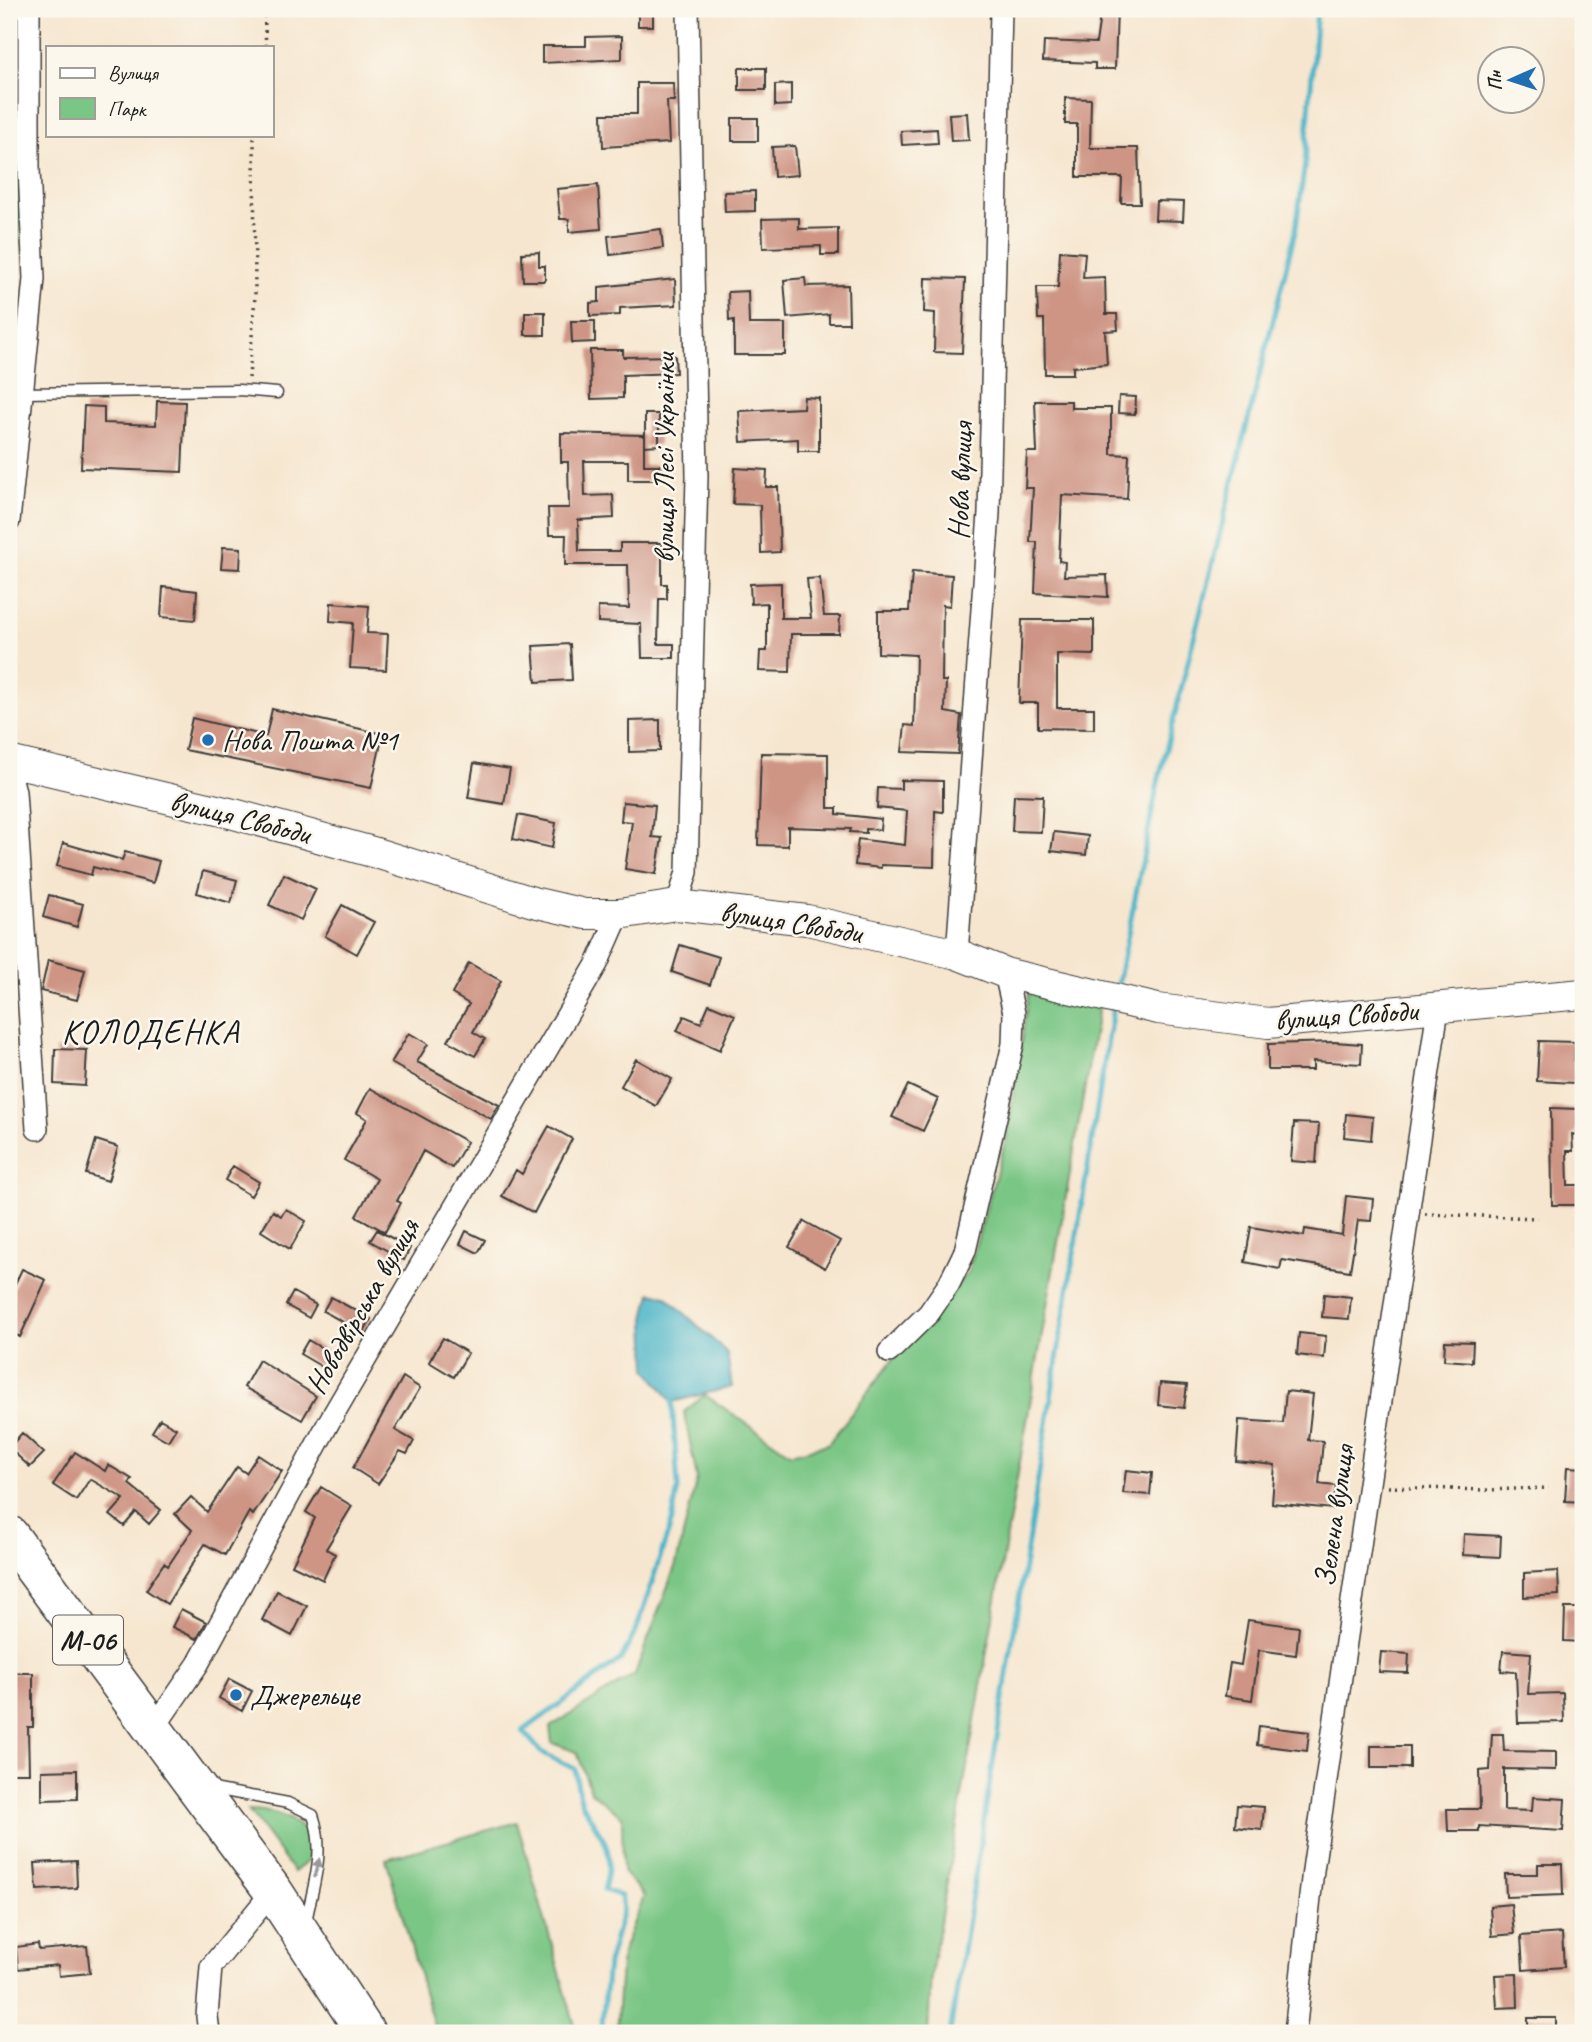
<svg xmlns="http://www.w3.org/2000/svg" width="1592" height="2042" font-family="Caveat,sans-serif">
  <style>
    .green { fill: #7ac685; stroke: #4b7150; stroke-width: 2 }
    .water { fill: #49b4c7; stroke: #326872; stroke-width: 2 }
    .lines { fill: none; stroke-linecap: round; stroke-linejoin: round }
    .stream { stroke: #49b4c7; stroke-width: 5 }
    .building { fill: #ce9585 }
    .lane-casing { stroke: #3d3a37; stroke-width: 13 }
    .street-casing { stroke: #3d3a37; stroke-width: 24 }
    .secondary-casing { stroke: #3d3a37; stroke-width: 32 }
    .highway-casing { stroke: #3d3a37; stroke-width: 41 }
    .path { stroke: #3d3a37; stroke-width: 3.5; stroke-dasharray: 2 5; stroke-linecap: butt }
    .lane { stroke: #fff; stroke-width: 10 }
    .street { stroke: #fff; stroke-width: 21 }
    .secondary { stroke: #fff; stroke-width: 30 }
    .highway { stroke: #fff; stroke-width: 38 }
    .oneway { fill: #999 }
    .poi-dot { fill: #1f6fb2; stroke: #fbf7ec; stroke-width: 2.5 }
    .labels { text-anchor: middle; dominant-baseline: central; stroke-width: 5; stroke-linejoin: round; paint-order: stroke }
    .shield { fill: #fbf7ec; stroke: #5f5e5a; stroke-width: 2 }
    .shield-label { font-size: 28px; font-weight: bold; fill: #1c1c1c }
    .street-label { font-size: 30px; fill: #1c1c1c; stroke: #fbf7ec }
    .poi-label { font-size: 30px; fill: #1c1c1c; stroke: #fbf7ec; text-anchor: start }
    .quarter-label { font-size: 33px; letter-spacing: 2px; fill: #1c1c1c; stroke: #fbf7ec }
  </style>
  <rect width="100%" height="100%" fill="#fbf7ec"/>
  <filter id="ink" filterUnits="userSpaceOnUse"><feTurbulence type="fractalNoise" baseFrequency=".0143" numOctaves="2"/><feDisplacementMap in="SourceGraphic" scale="14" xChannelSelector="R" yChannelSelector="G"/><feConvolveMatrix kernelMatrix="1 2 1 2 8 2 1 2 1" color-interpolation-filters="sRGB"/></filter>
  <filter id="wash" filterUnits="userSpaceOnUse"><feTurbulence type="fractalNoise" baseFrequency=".00686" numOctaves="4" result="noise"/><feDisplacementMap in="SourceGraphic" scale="28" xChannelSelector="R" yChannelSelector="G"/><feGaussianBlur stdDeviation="1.57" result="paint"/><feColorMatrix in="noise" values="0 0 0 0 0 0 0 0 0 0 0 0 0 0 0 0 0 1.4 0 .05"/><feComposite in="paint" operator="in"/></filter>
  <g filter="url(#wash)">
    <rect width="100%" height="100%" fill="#f6e6cf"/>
    <path class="green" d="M 9,68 L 17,74 L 21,224 L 15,274 L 12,349 L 9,348 Z
      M 1030,986 L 1099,1006 L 931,1974 L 928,2033 L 616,2033 L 622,1953 L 644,1896 L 623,1872 L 622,1817 L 591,1792 L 577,1752 L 552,1743 L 550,1727 L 635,1674 L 676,1564 L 697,1478 L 684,1412 L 705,1395 L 791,1454 L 828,1444 L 891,1362 L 968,1272 L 1007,1136 Z
      M 248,1810 C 275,1810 291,1817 311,1835 L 308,1861 L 294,1872 Z
      M 517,1822 L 577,2033 L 436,2033 L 386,1859 Z"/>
    <path class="water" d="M 651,1293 L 666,1296 L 727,1353 L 732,1387 L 672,1402 L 647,1369 L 645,1318 Z"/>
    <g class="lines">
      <path class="stream" d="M 1117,989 L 1158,782 L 1296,228 L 1305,163 L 1317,9
        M 601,2033 L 608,1964 L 623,1909 L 621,1896 L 604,1890 C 616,1845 604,1843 584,1807 C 578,1796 577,1781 575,1769 L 541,1752 L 523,1731 L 621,1659 L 636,1631 L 672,1521 L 678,1487 L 672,1402
        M 950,2033 L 1113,1008"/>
    </g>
    <g id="blocks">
      <path class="building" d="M 638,9 L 653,9 L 653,26 L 638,26 Z
        M 1101,9 L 1117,9 L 1115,69 L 1095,69 L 1095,63 L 1043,61 L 1044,41 L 1096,43 Z
        M 622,36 L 622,59 L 542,63 L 542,46 L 586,46 L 586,37 Z
        M 739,68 L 766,68 L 766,90 L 739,90 Z
        M 637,83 L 673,83 L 674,101 L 667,101 L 669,143 L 603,147 L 602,114 L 637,114 Z
        M 791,84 L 791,105 L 775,106 L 775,85 Z
        M 1065,98 L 1091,99 L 1090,148 L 1138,148 L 1140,203 L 1121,203 L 1122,177 L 1077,177 L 1077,124 L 1065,124 Z
        M 967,113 L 969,140 L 951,141 L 949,114 Z
        M 732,118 L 758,118 L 758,141 L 732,141 Z
        M 937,129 L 938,143 L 902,145 L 901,131 Z
        M 795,146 L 798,175 L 774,177 L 772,147 Z
        M 598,185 L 601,229 L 569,232 L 569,219 L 560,219 L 557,189 Z
        M 755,191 L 755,211 L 725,212 L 724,192 Z
        M 1156,201 L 1184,202 L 1183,221 L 1155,220 Z
        M 799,218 L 799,229 L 838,228 L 838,255 L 821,255 L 821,246 L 763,248 L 762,219 Z
        M 661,229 L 663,248 L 610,255 L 608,236 Z
        M 1060,251 L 1085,253 L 1083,278 L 1105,277 L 1106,314 L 1117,314 L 1118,330 L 1105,331 L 1107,364 L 1073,367 L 1073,374 L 1045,374 L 1044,319 L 1038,319 L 1037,287 L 1058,287 Z
        M 539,252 L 539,266 L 545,266 L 545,281 L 523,281 L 522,253 Z
        M 805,278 L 806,286 L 848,285 L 849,323 L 829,323 L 829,314 L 787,318 L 784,280 Z
        M 925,278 L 965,279 L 962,353 L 934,352 L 935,313 L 924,312 Z
        M 675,279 L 676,305 L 620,308 L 620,315 L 590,316 L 590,303 L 599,302 L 599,287 Z
        M 748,291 L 749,324 L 785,324 L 785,355 L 734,355 L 734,320 L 729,321 L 728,292 Z
        M 525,312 L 545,312 L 545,335 L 525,335 Z
        M 571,321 L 595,321 L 595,342 L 572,343 Z
        M 590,350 L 623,350 L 623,357 L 675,356 L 676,373 L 623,375 L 623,398 L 591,399 Z
        M 1119,396 L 1136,397 L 1135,414 L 1118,413 Z
        M 804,397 L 819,398 L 819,451 L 798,451 L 798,439 L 741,442 L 739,411 L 803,408 Z
        M 157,401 L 185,402 L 182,472 L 81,468 L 84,406 L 104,407 L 104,423 L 156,425 Z
        M 1035,401 L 1071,401 L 1071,408 L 1111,408 L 1111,454 L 1129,455 L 1127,499 L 1062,495 L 1059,561 L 1065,562 L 1064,576 L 1107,575 L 1108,597 L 1035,593 L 1037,542 L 1030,542 L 1033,488 L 1025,488 L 1027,452 L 1037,452 Z
        M 645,414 L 659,414 L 659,445 L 645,446 Z
        M 561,433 L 644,435 L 644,465 L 659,465 L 659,480 L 628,480 L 628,461 L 584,461 L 585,496 L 613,495 L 614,518 L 578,520 L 579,551 L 620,551 L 620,543 L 662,543 L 662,584 L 667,584 L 667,599 L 659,599 L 658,644 L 674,644 L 674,658 L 642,658 L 641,624 L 598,622 L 598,607 L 629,608 L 628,565 L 565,565 L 566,535 L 549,535 L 548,508 L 569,508 L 568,462 L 561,462 Z
        M 735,468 L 767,470 L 766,487 L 778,487 L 780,552 L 761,553 L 760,505 L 733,504 Z
        M 223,547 L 241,548 L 240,569 L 221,568 Z
        M 912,572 L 952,575 L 950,606 L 943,605 L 942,681 L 946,681 L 945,712 L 961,715 L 958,754 L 902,752 L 905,725 L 914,726 L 916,655 L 878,653 L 878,611 L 909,611 Z
        M 820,578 L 824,616 L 840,616 L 839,634 L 791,634 L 790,672 L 759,671 L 760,651 L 767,651 L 767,603 L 751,604 L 750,584 L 781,583 L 781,618 L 811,618 L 807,579 Z
        M 163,587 L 197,591 L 195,620 L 161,617 Z
        M 331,603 L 369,606 L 367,633 L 388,634 L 386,670 L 350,668 L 353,623 L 330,621 Z
        M 1022,620 L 1094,620 L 1094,655 L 1057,654 L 1057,708 L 1094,708 L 1094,729 L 1038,728 L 1038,703 L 1019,703 Z
        M 570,644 L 572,680 L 536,682 L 533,646 Z
        M 272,709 L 383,734 L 371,788 L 185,750 L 192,718 L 266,736 Z
        M 660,720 L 660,751 L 629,752 L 629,721 Z
        M 761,753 L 828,754 L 828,808 L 837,808 L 837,814 L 881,819 L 880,830 L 866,829 L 866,833 L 850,832 L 851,829 L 788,827 L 788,846 L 758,845 Z
        M 474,763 L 510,769 L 504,804 L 468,798 Z
        M 901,780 L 943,781 L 943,812 L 935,811 L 934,867 L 881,865 L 881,868 L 855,865 L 858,839 L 905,845 L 907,811 L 877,808 L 878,788 L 901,789 Z
        M 1014,795 L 1043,796 L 1041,832 L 1012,831 Z
        M 623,802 L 655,805 L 652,837 L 662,838 L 656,874 L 625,869 L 632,822 L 621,821 Z
        M 518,815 L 556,823 L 552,848 L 513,839 Z
        M 1054,832 L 1088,836 L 1086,855 L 1051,851 Z
        M 63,843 L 122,860 L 125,852 L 159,861 L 153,883 L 93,867 L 91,875 L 57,866 Z
        M 203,871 L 237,880 L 231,903 L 197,893 Z
        M 284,874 L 316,889 L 301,920 L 269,905 Z
        M 49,895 L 83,904 L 77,927 L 43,917 Z
        M 342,905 L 374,922 L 357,954 L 325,936 Z
        M 680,945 L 719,957 L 710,985 L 672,972 Z
        M 48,960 L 85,970 L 77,1000 L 41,991 Z
        M 469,963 L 501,981 L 473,1032 L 485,1039 L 475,1056 L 448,1041 L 469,1004 L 452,994 Z
        M 709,1004 L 735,1015 L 720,1050 L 677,1031 L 684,1016 L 701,1023 Z
        M 409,1033 L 428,1044 L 417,1062 L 499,1105 L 491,1119 L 391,1063 Z
        M 1539,1041 L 1575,1042 L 1574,1083 L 1537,1081 Z
        M 1334,1042 L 1362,1044 L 1361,1064 L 1313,1061 L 1313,1070 L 1268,1070 L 1268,1044 Z
        M 55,1049 L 87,1050 L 85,1086 L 54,1084 Z
        M 636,1059 L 672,1079 L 656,1106 L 621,1086 Z
        M 908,1085 L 938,1099 L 923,1131 L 892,1117 Z
        M 370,1088 L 467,1142 L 452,1168 L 423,1151 L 397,1201 L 401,1203 L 385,1232 L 356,1216 L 377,1179 L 344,1160 L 367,1119 L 357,1113 Z
        M 1551,1108 L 1578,1109 L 1576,1135 L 1572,1134 L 1573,1151 L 1567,1151 L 1568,1185 L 1583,1185 L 1583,1205 L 1552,1205 Z
        M 1346,1114 L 1373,1117 L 1371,1140 L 1344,1137 Z
        M 1294,1123 L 1319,1124 L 1316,1163 L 1291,1161 Z
        M 549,1126 L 572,1139 L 534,1213 L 502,1196 L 516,1170 L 522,1174 Z
        M 96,1140 L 118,1147 L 108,1181 L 86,1174 Z
        M 233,1166 L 259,1182 L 251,1196 L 225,1180 Z
        M 1346,1196 L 1373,1199 L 1371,1221 L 1358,1220 L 1350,1271 L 1282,1260 L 1280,1269 L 1245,1262 L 1251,1227 L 1304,1236 L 1305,1229 L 1342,1235 Z
        M 286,1209 L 306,1221 L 290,1249 L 261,1231 L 273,1211 L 281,1216 Z
        M 804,1221 L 840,1241 L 825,1268 L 789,1247 Z
        M 377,1230 L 410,1248 L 404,1260 L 370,1241 Z
        M 466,1231 L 485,1240 L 478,1253 L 460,1244 Z
        M 22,1269 L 46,1280 L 20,1337 L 9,1331 L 9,1297 Z
        M 293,1292 L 316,1305 L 309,1318 L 286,1305 Z
        M 1324,1294 L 1351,1297 L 1349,1319 L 1322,1317 Z
        M 331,1297 L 371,1319 L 363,1333 L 323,1311 Z
        M 1299,1333 L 1326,1336 L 1324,1358 L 1297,1355 Z
        M 443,1338 L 468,1353 L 454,1377 L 429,1362 Z
        M 308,1340 L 332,1354 L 324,1368 L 300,1354 Z
        M 1445,1341 L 1473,1342 L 1472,1362 L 1444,1360 Z
        M 259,1360 L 316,1396 L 302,1420 L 244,1387 Z
        M 403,1377 L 420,1388 L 395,1430 L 414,1441 L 407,1454 L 400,1451 L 378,1484 L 353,1468 Z
        M 1160,1383 L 1187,1385 L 1184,1408 L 1158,1405 Z
        M 1286,1391 L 1313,1394 L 1308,1440 L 1323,1441 L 1319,1484 L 1336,1486 L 1333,1509 L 1272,1503 L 1275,1465 L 1236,1461 L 1239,1420 L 1283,1423 Z
        M 160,1419 L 176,1428 L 168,1441 L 152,1432 Z
        M 22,1433 L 44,1453 L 30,1467 L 9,1448 Z
        M 75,1452 L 105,1471 L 108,1465 L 132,1479 L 129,1484 L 161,1510 L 149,1524 L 136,1512 L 124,1526 L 110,1515 L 124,1499 L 90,1479 L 76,1500 L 53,1485 Z
        M 258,1455 L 282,1471 L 253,1515 L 249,1512 L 225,1555 L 205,1544 L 167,1604 L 146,1590 L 164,1563 L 168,1566 L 192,1530 L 175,1514 L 191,1497 L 207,1512 L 237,1467 L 246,1473 Z
        M 1567,1467 L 1583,1468 L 1583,1502 L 1565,1501 Z
        M 1126,1470 L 1152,1473 L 1150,1495 L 1123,1493 Z
        M 321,1487 L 352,1506 L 326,1549 L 335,1554 L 323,1580 L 292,1565 L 315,1518 L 306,1512 Z
        M 1464,1534 L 1501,1536 L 1500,1557 L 1463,1555 Z
        M 1558,1571 L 1559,1595 L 1524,1597 L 1524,1573 Z
        M 277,1591 L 307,1606 L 292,1636 L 262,1620 Z
        M 1565,1608 L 1583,1608 L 1583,1642 L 1564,1641 Z
        M 181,1609 L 206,1622 L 197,1639 L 172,1627 Z
        M 1248,1620 L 1299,1627 L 1296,1655 L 1259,1650 L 1252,1700 L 1225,1696 L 1230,1663 L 1241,1665 Z
        M 1503,1651 L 1531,1653 L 1528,1694 L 1563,1693 L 1564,1722 L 1518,1723 L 1516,1672 L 1501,1671 Z
        M 1381,1652 L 1409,1654 L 1408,1673 L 1379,1672 Z
        M 9,1673 L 33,1673 L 33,1727 L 28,1727 L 29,1773 L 9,1773 Z
        M 229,1679 L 252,1691 L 242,1711 L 219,1698 Z
        M 1259,1726 L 1309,1732 L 1307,1751 L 1257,1745 Z
        M 1492,1734 L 1503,1734 L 1504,1751 L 1556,1752 L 1556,1770 L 1504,1769 L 1504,1810 L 1532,1811 L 1533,1797 L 1565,1799 L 1563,1831 L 1479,1826 L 1479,1831 L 1448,1831 L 1447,1809 L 1480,1809 L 1479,1771 L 1490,1770 Z
        M 1371,1746 L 1410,1746 L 1410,1768 L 1371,1768 Z
        M 77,1770 L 77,1799 L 42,1800 L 42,1771 Z
        M 1237,1805 L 1264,1807 L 1262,1830 L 1235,1827 Z
        M 76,1861 L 77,1888 L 37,1890 L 35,1863 Z
        M 1538,1864 L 1562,1864 L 1563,1895 L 1506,1897 L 1505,1874 L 1538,1874 Z
        M 1511,1904 L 1514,1934 L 1492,1936 L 1490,1906 Z
        M 1562,1933 L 1564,1967 L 1523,1970 L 1521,1936 Z
        M 38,1944 L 39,1950 L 87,1946 L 90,1973 L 59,1976 L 58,1965 L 18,1969 L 16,1947 Z
        M 1517,1974 L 1518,2007 L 1497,2008 L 1495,1975 Z
        M 1528,2018 L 1556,2018 L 1556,2033 L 1528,2033 Z"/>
    </g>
  </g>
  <g filter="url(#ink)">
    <use href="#blocks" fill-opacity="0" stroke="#3d3a37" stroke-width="2"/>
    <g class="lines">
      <defs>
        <path id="lane" d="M 22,393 L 239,390 L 277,393
          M 208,1788 L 288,1803 L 313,1815 C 326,1852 313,1885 306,1922"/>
        <path id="street" d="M 9,521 L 34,279 L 29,169 L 29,9
          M 9,767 L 15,792 L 37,1129
          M 677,905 L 687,872 L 697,476 L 688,9
          M 957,954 L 989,513 L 1001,9
          M 889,1352 L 929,1313 L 949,1284 L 965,1251 L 1013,1044 L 1014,1013 L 1005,973
          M 154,1728 L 198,1664 L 330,1420 L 597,964 L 619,914
          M 209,2033 L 207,2016 L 211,1967 L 273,1891
          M 1295,2033 L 1313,1870 L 1438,1008"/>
        <path id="secondary" d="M 9,761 L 234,814 L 376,853 L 533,902 L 585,914 L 619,914 L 677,905 L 807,920 L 957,954 L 1005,973 L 1158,1009 L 1268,1023 L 1583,994"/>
        <path id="highway" d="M 9,1535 L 273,1891 L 366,2033"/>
      </defs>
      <use href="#lane" class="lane-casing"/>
      <use href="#street" class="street-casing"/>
      <use href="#secondary" class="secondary-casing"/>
      <use href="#highway" class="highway-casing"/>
      <path class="path" d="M 264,9 L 266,47
        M 249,378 L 255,296 L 254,135
        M 1425,1214 L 1537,1218
        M 1388,1487 L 1484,1490 L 1549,1488"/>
      <use href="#lane" class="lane"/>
      <use href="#street" class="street"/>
      <use href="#secondary" class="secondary"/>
      <use href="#highway" class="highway"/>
    </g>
    <defs><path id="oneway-solid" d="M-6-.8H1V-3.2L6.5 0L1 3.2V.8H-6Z" transform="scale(1.75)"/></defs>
    <use class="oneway" href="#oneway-solid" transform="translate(317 1868) rotate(-76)"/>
  </g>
  <g class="poi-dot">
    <circle cx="208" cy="740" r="7"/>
    <circle cx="236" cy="1695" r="7"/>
  </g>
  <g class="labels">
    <rect class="shield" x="53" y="1615.5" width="70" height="49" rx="5"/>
    <g class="shield-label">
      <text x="88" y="1640">М-06</text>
    </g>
    <g class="street-label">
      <text transform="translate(664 458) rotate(-90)">вулиця Лесі Українки</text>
      <text transform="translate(960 481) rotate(-88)">Нова вулиця</text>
      <text transform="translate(240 817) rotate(14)">вулиця Свободи</text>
      <text transform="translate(791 922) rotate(9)">вулиця Свободи</text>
      <text transform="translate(1346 1015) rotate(-4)">вулиця Свободи</text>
      <text transform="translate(362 1306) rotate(-60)">Новодвірська вулиця</text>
      <text transform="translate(1334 1516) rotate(-82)">Зелена вулиця</text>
    </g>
    <g class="poi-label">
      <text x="222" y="740">Нова Пошта №1</text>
      <text x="250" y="1695">Джерельце</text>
    </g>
    <g class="quarter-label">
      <text x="151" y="1032">КОЛОДЕНКА</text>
    </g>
  </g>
  <rect width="1592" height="2042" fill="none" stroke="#fbf7ec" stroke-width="35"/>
  <rect x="46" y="46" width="228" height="91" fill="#fbf7ec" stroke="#a29f99" stroke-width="2"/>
  <rect x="60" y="68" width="35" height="10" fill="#ffffff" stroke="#a29f99" stroke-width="2"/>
  <text x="108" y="80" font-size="21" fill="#1c1c1c">Вулиця</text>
  <rect x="60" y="98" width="35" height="21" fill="#7ac685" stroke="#a29f99" stroke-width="2"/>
  <text x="108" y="116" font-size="21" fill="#1c1c1c">Парк</text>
  <g transform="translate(1511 80) rotate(267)"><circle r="33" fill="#fbf7ec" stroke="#a29f99" stroke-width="2"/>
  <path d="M0-5L12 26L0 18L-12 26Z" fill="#1f6fb2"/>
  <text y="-10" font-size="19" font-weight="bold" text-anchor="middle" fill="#1c1c1c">Пн</text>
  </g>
</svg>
